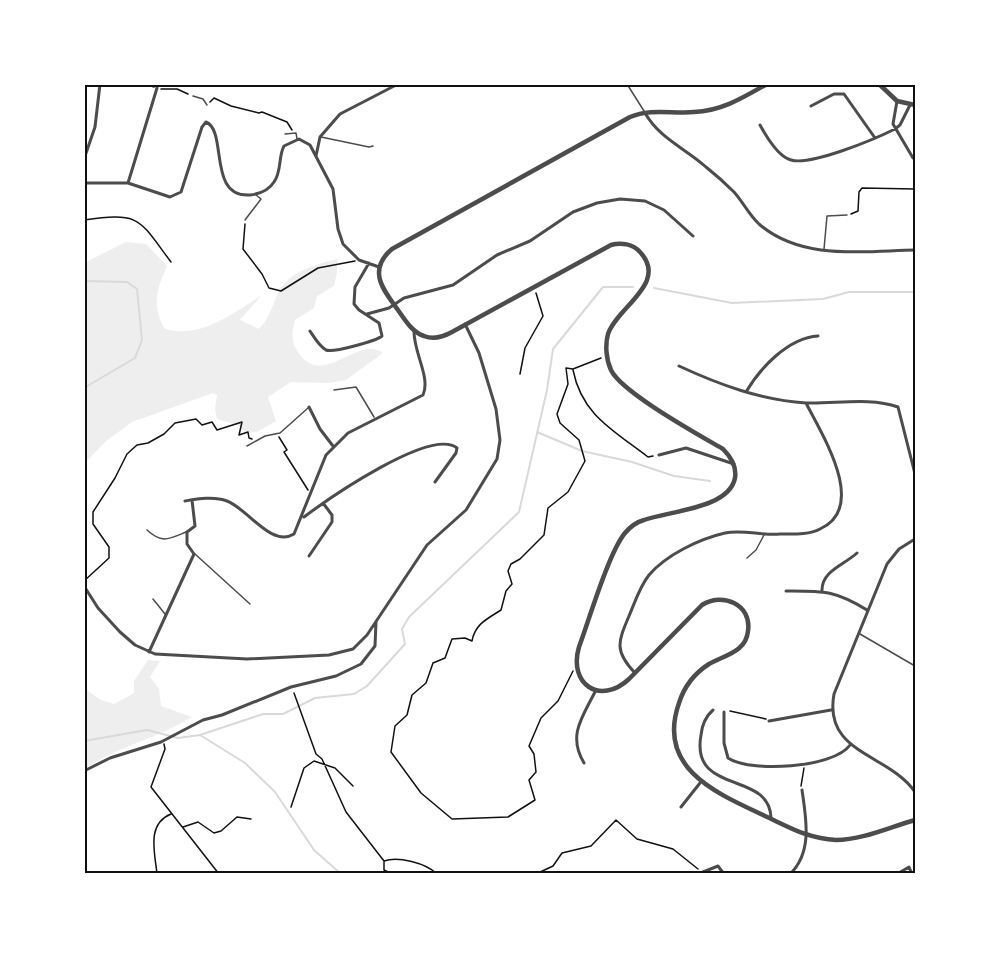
<svg xmlns="http://www.w3.org/2000/svg" width="999" height="958" font-family="'Crimson Pro',serif">
  <style>
    .green { fill: #eee }
    .lines { fill: none; stroke-linecap: round; stroke-linejoin: round }
    .stream { stroke: #d9d9d9; stroke-width: 2 }
    .path { stroke: #111; stroke-width: 1.5 }
    .service { stroke: #4c4c4c; stroke-width: 1.5 }
    .minor { stroke: #4c4c4c; stroke-width: 3 }
    .tertiary { stroke: #4c4c4c; stroke-width: 4.5 }
    .neatline { fill: none; stroke: #111; stroke-width: 2 }
  </style>
  <rect width="100%" height="100%" fill="#fff"/>
  <path class="green" d="M 126,242 L 146,244 L 167,266 C 157,289 151,306 165,329 C 202,339 231,314 261,296 L 240,320 L 259,329 C 269,318 272,308 277,295 C 287,272 314,265 337,259 L 337,272 L 334,286 L 317,296 L 314,308 L 295,320 C 291,336 291,343 300,355 C 325,387 357,335 383,353 L 346,380 L 328,383 L 291,382 L 268,397 L 276,421 L 257,432 L 246,433 L 237,425 L 217,419 L 215,409 L 217,395 L 213,393 L 132,422 L 106,441 L 84,464 L 84,263 Z
    M 148,660 L 160,661 L 150,677 L 159,689 L 161,706 L 192,717 C 158,738 117,747 84,769 L 84,688 L 101,700 L 114,704 L 134,693 L 134,681 Z"/>
  <g class="lines">
    <path class="stream" d="M 84,281 L 127,282 L 137,289 L 142,340 L 135,358 L 84,388
      M 654,288 L 732,303 L 823,299 L 849,292 L 915,292
      M 537,432 L 582,451 L 632,462 L 674,476 L 710,481
      M 200,735 L 245,763 L 275,792 L 314,850 L 341,874
      M 84,741 L 147,730 L 178,738 L 200,735 L 263,714 L 283,714 L 315,698 L 354,694 L 367,686 L 405,644 L 402,629 L 409,617 L 519,512 L 547,390 L 553,349 L 603,287 L 633,287"/>
    <path class="path" d="M 146,84 L 154,87
      M 161,89 L 177,89 L 188,94
      M 210,102 L 214,98 L 231,106 L 259,113 L 262,112 L 287,122 L 292,130
      M 851,214 L 858,211 L 859,192 L 862,188 L 915,189
      M 84,220 C 141,212 138,218 171,262
      M 245,224 L 243,249 L 262,274 L 269,288 L 281,291 L 318,268 L 355,261
      M 573,370 C 582,415 613,430 648,457 L 653,456
      M 520,374 L 525,348 L 543,316 L 536,293
      M 279,437 L 287,450 L 284,452 L 308,490
      M 84,581 L 109,558 L 109,547 L 93,524 L 93,512 L 115,478 L 127,454 L 137,445 L 148,443 L 164,434 L 175,423 L 196,419 L 202,425 L 212,422 L 217,430 L 242,422 L 239,435 L 248,432 L 249,438 L 252,439
      M 573,671 L 558,701 L 541,718 L 529,746 L 534,754 L 536,772 L 529,780 L 535,800 L 508,817 L 452,819 L 421,793 L 391,752 L 395,726 L 407,715 L 412,695 L 426,683 L 433,663 L 445,658 L 452,639 L 465,638 L 472,641 C 475,624 487,619 501,610 L 506,591 L 512,584 L 508,571 L 511,564 L 520,559 L 544,535 L 548,508 L 568,492 L 585,461 L 579,440 L 560,423 L 557,414 L 568,384 L 566,368 L 573,369 L 601,358
      M 294,693 L 316,754 L 322,759 L 346,812 L 384,861
      M 730,711 L 766,719
      M 164,744 L 165,749 L 151,787 L 219,874
      M 801,786 L 804,768
      M 291,807 L 304,768 L 314,761 L 335,768 L 353,786
      M 183,827 L 198,822 L 214,833 L 221,831 L 237,817 L 251,819
      M 157,874 C 155,853 146,824 171,814
      M 392,874 L 384,870 L 384,861 C 398,856 426,863 437,874
      M 536,874 L 553,866 L 562,853 L 591,846 L 616,820 L 637,839 L 673,849 L 698,869"/>
    <path class="service" d="M 627,84 L 644,111
      M 193,96 L 203,99 L 207,105
      M 285,134 L 296,133 L 297,139
      M 321,137 L 369,147 L 373,146
      M 245,220 L 261,199 L 256,195
      M 824,249 L 827,216 L 847,215
      M 334,390 L 356,387 L 374,417
      M 247,446 L 265,436 L 280,433 L 308,408
      M 147,530 C 162,544 169,539 186,532
      M 195,554 L 250,604
      M 747,558 L 756,550 L 764,535
      M 153,599 L 165,614
      M 860,634 L 915,666"/>
    <path class="minor" d="M 897,101 L 893,124 L 913,158
      M 811,106 L 834,94 L 844,94 L 875,138
      M 645,113 C 660,139 685,148 706,167 C 716,175 725,183 734,192 C 743,202 749,215 759,224 C 802,261 863,251 915,250
      M 760,125 C 766,136 778,157 791,160 C 811,166 875,139 895,129 L 900,125 L 910,105
      M 316,156 L 320,137 L 340,114 L 398,84
      M 84,159 L 95,127 L 100,84
      M 84,183 L 128,183 L 170,197 L 181,192 L 202,127 L 206,122 C 228,131 207,198 250,195 C 259,194 269,190 274,182 C 282,171 278,157 284,146 L 299,139 L 310,145 L 333,189 L 338,229 L 343,244 L 359,260 L 379,267
      M 128,183 L 157,88
      M 367,314 L 389,308 L 404,298 L 453,285 L 497,255 L 530,241 L 573,212 L 597,203 L 620,199 L 645,201 L 664,210 L 693,236
      M 310,331 C 314,337 319,346 326,350 C 333,353 376,341 382,336 L 379,323 L 359,310 L 354,304 L 355,287 L 369,263
      M 679,366 C 720,385 761,400 806,403 C 836,404 870,397 898,407 L 915,474
      M 746,392 C 760,368 788,338 818,336
      M 309,407 L 320,429 L 333,446
      M 659,455 L 686,448 L 734,464
      M 185,501 C 197,499 214,496 227,501 C 247,508 271,548 294,534 L 326,455 L 348,433 L 423,395 C 431,377 413,352 414,330
      M 304,517 C 328,499 431,427 457,448 L 456,453 L 435,482
      M 915,539 L 899,549 L 887,564 L 834,694 C 823,754 888,753 915,792
      M 309,556 L 332,522 L 332,515 L 323,503
      M 84,586 L 98,608 L 120,632 L 135,645 L 155,654 L 247,659 L 329,655 L 353,649 L 367,635 L 427,545 L 466,510 L 497,459 L 500,440 L 496,409 L 479,353 L 465,324
      M 822,590 C 822,571 844,565 857,553
      M 786,591 C 823,591 834,590 867,610
      M 149,652 L 194,554 L 187,544 L 187,532 L 195,526 L 192,500
      M 635,673 C 614,651 618,642 629,616 C 635,602 640,586 649,575 C 666,555 699,539 725,533 C 743,529 762,536 780,534 C 793,534 809,535 820,529 C 869,507 821,433 806,403
      M 713,710 C 705,717 702,725 701,735 C 690,796 770,770 771,818
      M 724,712 L 724,743 L 728,758 C 750,773 834,768 850,745
      M 769,721 L 831,710
      M 584,763 C 567,735 583,716 596,690
      M 84,771 L 110,758 L 161,742 L 203,720 L 222,715 L 291,687 L 336,676 L 361,664 L 375,646 L 376,622
      M 681,807 L 700,783
      M 698,874 L 718,866 L 724,874
      M 790,874 C 813,852 806,818 802,790
      M 897,874 L 909,867 L 912,874"/>
    <path class="tertiary" d="M 767,84 C 744,97 722,111 694,112 C 672,114 651,108 630,117 L 392,249 C 367,270 383,290 398,310 C 405,320 412,332 424,336 C 434,340 443,337 452,332 L 611,245 C 621,242 633,244 640,252 C 669,283 617,307 608,334 C 605,345 606,359 611,370 C 621,392 699,435 723,449 C 731,457 737,466 735,478 C 729,509 668,511 644,520 C 637,522 630,527 625,533 C 609,552 589,620 579,647 C 568,684 600,706 629,679 L 702,605 C 722,592 752,604 748,631 C 746,652 725,655 709,664 C 695,673 684,687 679,703 C 656,768 716,793 763,815 C 787,826 808,839 836,840 C 862,840 890,827 915,820
      M 879,84 L 897,101 L 915,105"/>
  </g>
  <rect width="999" height="958" fill="none" stroke="#ffffff" stroke-width="171"/>
  <rect x="86" y="86" width="828" height="786" class="neatline"/>
</svg>
